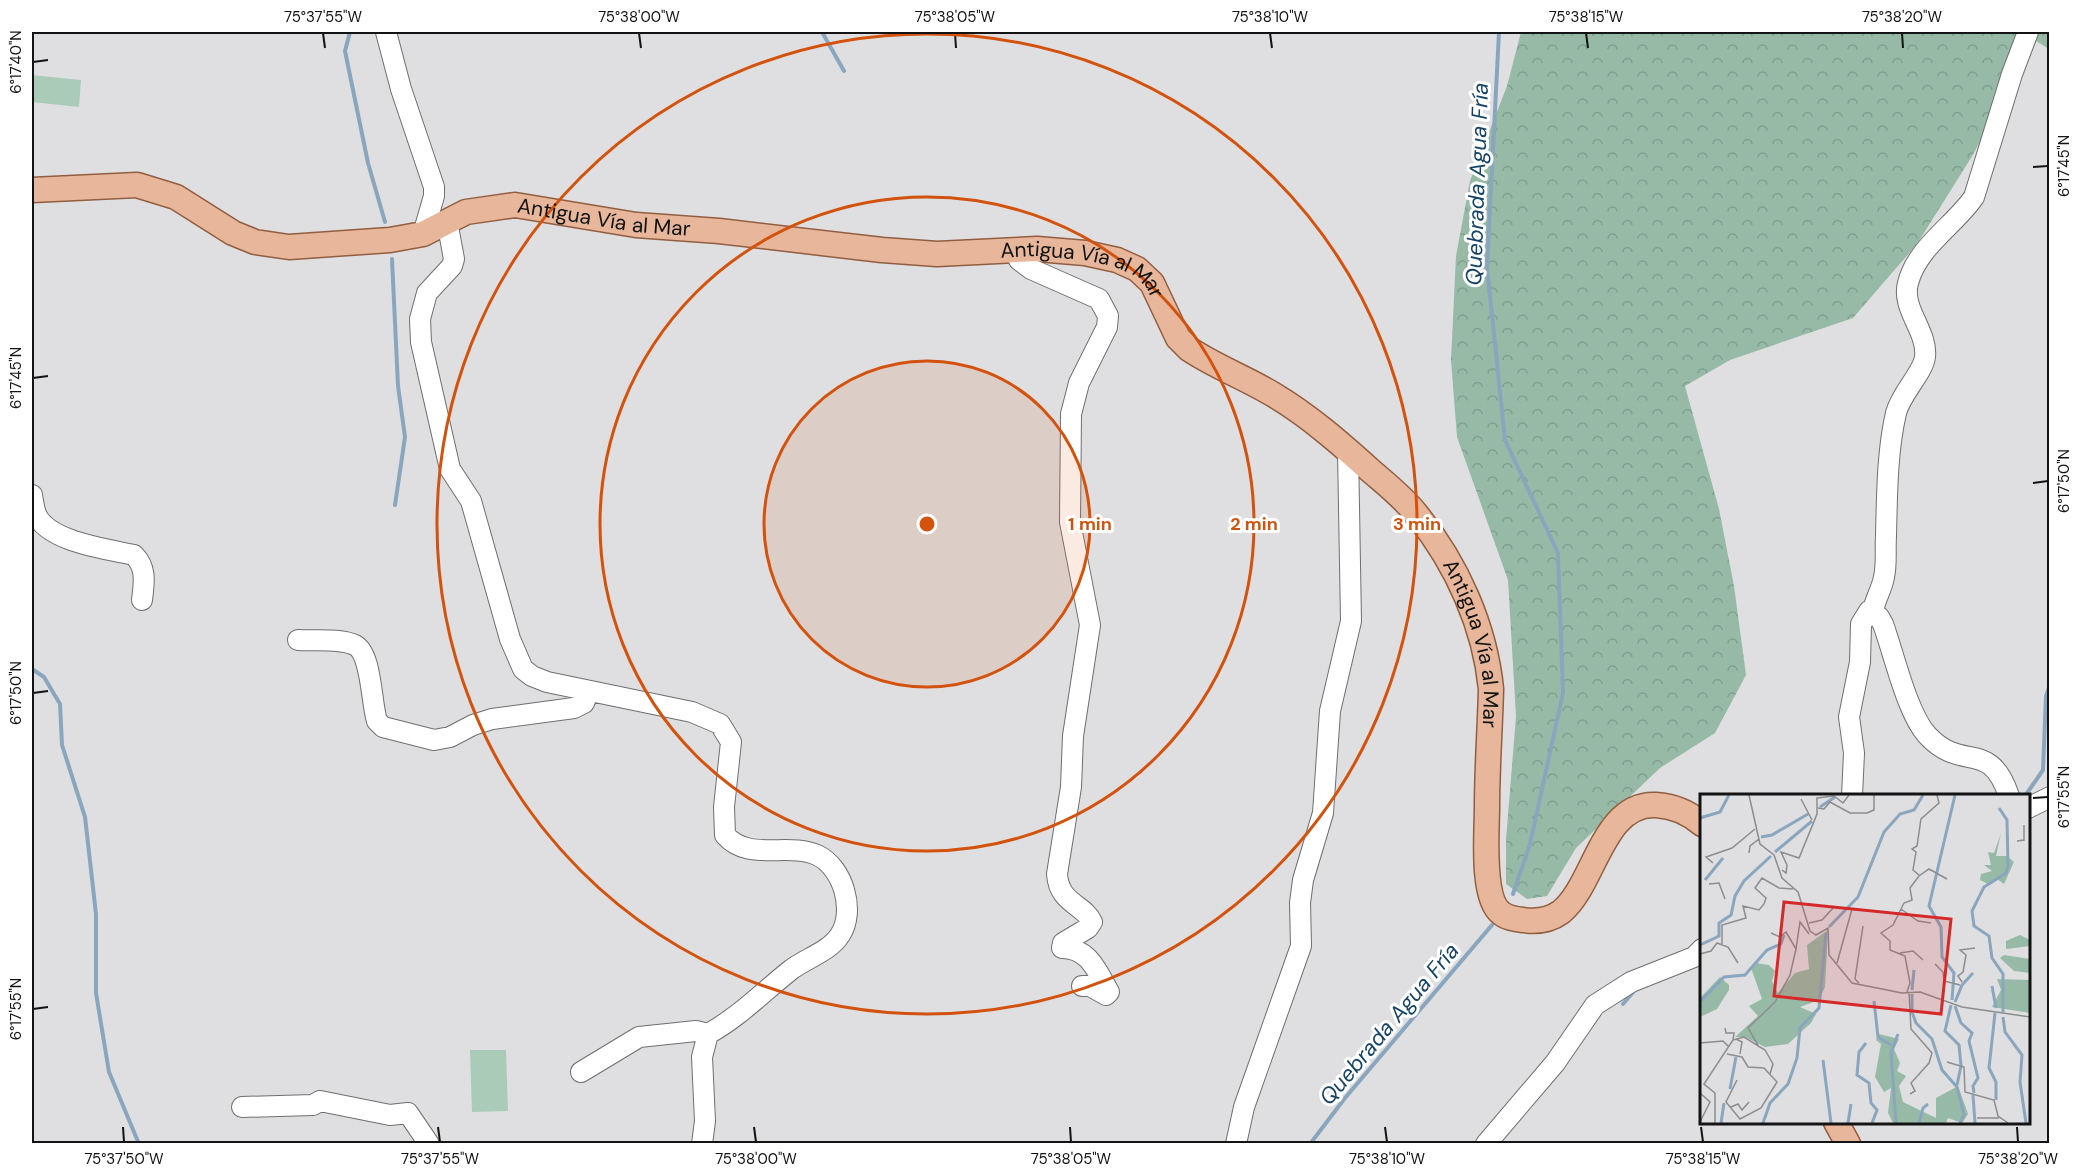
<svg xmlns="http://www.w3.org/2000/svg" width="2081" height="1175" font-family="'DM Sans',sans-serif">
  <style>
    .forest { fill: url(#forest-crowns) }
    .pitch { fill: #abcbb9 }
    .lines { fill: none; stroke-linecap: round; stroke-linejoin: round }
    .stream { stroke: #8aa6be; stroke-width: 4 }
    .minor-casing { stroke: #6f6f70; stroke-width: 22 }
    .major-casing { stroke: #925e40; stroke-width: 27 }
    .minor { stroke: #fff; stroke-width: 20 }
    .major { stroke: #e7b69b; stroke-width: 24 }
    .ticks { fill: none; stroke: #131313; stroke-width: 2 }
    .ring { fill: none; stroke: #d3520d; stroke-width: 3 }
    .labels { text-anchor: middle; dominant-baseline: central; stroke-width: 6; stroke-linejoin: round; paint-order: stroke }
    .street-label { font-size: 21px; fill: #131313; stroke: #fff }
    .water-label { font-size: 22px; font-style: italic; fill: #154466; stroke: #fff }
    .inset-river { fill: none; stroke: #8aa6be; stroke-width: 3 }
    .inset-road { fill: none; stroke: #8d8d8f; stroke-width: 1.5 }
    .view { fill: #d62828; fill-opacity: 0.15; stroke: #d62828; stroke-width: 3 }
    .inset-edge { fill: none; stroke: #131313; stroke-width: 3 }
    .centre { fill: #d3520d; stroke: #fff; stroke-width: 3 }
    .ring-label { font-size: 18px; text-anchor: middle; font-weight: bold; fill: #d3520d; stroke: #fff; stroke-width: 6; stroke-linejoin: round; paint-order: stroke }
    .neatline { fill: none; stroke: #131313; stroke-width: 2 }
    .ticks-label { font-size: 15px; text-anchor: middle; fill: #131313 }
  </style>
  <defs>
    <pattern id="forest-crowns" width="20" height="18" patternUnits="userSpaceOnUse" patternTransform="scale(1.5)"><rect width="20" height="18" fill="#97baa6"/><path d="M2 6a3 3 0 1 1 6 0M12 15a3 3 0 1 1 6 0" fill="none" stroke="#819f8e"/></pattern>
  </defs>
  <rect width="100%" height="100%" fill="#dfdfe1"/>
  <path class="forest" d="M 1521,32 L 2049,32 L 2049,49 L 2036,41 L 1971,158 L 1917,244 L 1853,318 L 1730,360 L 1685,386 L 1719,509 L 1734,586 L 1746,675 L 1715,733 L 1660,768 L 1576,848 L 1547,896 L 1527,899 L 1506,884 L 1506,840 L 1516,716 L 1508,580 L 1457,437 L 1451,360 L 1456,256 L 1470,181 L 1507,86 Z"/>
  <path class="pitch" d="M 32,75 L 81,80 L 79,107 L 32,102 Z
    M 470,1050 L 506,1050 L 508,1111 L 472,1112 Z"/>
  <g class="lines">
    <path class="stream" d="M 350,32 L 345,51 L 368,163 L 385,222
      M 822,32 L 844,71
      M 1499,32 L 1487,267 L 1505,440 L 1558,553 L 1563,693 L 1530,844 L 1513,894
      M 392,259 L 398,386 L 405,437 L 395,505
      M 32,669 L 44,677 L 60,704 L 62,745 L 85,817 L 96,914 L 96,993 L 109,1072 L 139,1144
      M 2025,796 L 2043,770 L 2046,696 L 2050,685
      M 1623,1004 L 1634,991
      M 1310,1144 L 1345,1098 L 1492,925"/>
    <defs>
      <path id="minor" d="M 386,32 L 401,89 L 434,187 L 434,196 L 423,234
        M 447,221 L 454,259 L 452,266 L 427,293 L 420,319 L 421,342 L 450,469 L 471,501 L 510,639 L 523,669 L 532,676 L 547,682 L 692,712 L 720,724 L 731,742 L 724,807 L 725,835 C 748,862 788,842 817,855 C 843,867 856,911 840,935 C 830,951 807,958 792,969 C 764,991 739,1017 708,1034 L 702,1057 L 705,1121 L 702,1144
        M 1015,251 L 1019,260 L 1031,269 L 1099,299 L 1108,316 L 1107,327 L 1079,383 L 1071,414 L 1070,522 L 1090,625 L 1073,736 L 1071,787 L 1057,874 C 1059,904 1084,904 1092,922 L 1088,928 L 1063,943 L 1062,948 C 1089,948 1097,971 1109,992 L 1106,995 L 1090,986 L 1082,986
        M 32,495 C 33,501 34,508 36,514 C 48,542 107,549 134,555 C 147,568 144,583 142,600
        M 1873,611 C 1875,599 1882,589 1884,577 C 1887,564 1885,549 1886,536 C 1887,496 1887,452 1896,413 C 1901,393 1923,373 1925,357 C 1928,331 1901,309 1908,283 C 1917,247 1955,225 1974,197 L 2012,74 L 2028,32
        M 298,640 C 315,641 340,638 355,645 C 372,654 371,703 377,721 L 383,727 L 434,740 L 450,737 L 473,725 L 492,719 L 574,708 L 584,703 L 589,691
        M 1852,796 L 1854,753 L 1849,717 L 1860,662 L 1861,624 L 1869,611 L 1879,617 L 1883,624 C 1894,654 1907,713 1927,735 C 1963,774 1989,737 2009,796
        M 2028,808 L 2050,797
        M 581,1072 L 639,1037 L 696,1031 L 708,1034
        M 242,1107 L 313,1105 L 320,1101 L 390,1115 L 408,1113 L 429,1144
        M 1236,1144 L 1244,1107 L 1301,946 L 1300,903 L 1303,880 L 1323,813 L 1330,711 L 1351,621 L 1348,450
        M 1486,1144 L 1555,1063 L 1595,1005 L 1631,982 L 1694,957 L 1702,949"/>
      <g id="major">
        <path id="s1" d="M 32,190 L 137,185 L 176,197 L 233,233 L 255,242 L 289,247 L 390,240 L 423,234 L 466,212 L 515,205 L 636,225 L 719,231 L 882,250 L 937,254 L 1037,249 L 1085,253 L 1117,260 L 1137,269 L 1152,283 L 1178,338 L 1189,349 C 1216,367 1246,378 1274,395 C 1309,416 1340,443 1371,471 C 1386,484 1404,498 1417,515 C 1457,564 1485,627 1491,689 C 1490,729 1487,768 1487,807 C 1487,831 1481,898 1501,913 C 1507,918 1515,919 1523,920 C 1536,922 1550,920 1561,912 C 1595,885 1602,802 1656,805 C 1674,806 1688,812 1702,824"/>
        <path d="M 1836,1122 L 1848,1144"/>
      </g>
    </defs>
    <use href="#minor" class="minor-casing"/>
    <use href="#major" class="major-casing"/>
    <use href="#minor" class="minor"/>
    <use href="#major" class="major"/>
  </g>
  <path class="ticks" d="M 323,33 L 325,48M 639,33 L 641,48M 955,33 L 956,48M 1270,33 L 1272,48M 1586,33 L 1588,48M 1902,33 L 1903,48M 33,62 L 48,60M 2033,167 L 2048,166M 33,378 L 48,376M 2033,483 L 2048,481M 33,693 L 48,691M 2033,798 L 2048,797M 33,1009 L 48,1007M 123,1127 L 124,1142M 438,1127 L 440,1142M 754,1127 L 756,1142M 1070,1127 L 1071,1142M 1385,1127 L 1387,1142M 1701,1127 L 1703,1142M 2017,1127 L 2018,1142"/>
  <circle cx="927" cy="524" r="163" fill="#d3520d" fill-opacity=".12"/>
  <g class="ring">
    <circle cx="927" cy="524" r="163"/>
    <circle cx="927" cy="524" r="327"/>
    <circle cx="927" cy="524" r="490"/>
  </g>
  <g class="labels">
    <g class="street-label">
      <text stroke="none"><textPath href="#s1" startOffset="594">Antigua Vía al Mar</textPath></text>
      <text stroke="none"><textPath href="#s1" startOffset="1080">Antigua Vía al Mar</textPath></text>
      <text stroke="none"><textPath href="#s1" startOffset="1656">Antigua Vía al Mar</textPath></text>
    </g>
    <g class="water-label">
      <text transform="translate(1477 184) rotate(-88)">Quebrada Agua Fría</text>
      <text transform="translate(1389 1024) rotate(-50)">Quebrada Agua Fría</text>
    </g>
  </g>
  <g transform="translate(1700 794)">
    <rect width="330" height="330" fill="#dfdfe1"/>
    <path d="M 301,39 L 296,62 L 307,62 L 314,68 L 304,90 L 297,85 L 290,91 L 280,86 L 281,80 L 292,77 L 284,71 L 291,71 L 288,58 L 294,59 ZM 128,136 L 125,193 L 119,206 L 100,213 L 116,220 L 111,229 L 88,250 L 65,253 L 45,243 L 35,243 L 58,222 L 49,212 L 62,205 L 51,174 L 56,169 L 69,171 L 75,177 L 72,187 L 78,199 L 95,179 L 109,175 L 107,151 ZM 320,141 L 330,146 L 330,152 L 306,155 L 306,147 ZM 304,161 L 330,165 L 330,179 L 314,177 L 300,164 ZM 20,183 L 29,191 L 29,196 L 17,215 L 0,223 L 0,204 ZM 297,185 L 330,186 L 330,219 L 292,213 L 301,196 ZM 179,240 L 199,245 L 194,255 L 200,269 L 197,277 L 206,282 L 199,292 L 203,308 L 236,324 L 236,304 L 258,292 L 268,320 L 262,329 L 248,324 L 246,329 L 193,329 L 188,319 L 191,294 L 184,298 L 175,283 L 181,250 L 176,246 Z" fill="#97baa6"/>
    <path class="inset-river" d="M 120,13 L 135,3M 299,14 L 307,26 L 308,72 L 306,79 L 284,93 L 272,117 L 274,132 L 289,142 L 292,164 L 303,180 L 303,218M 0,24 L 20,18 L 29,1M 61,43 L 72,41 L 108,20M 75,58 L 112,27M 5,86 L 23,64M 129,133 L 158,103 L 184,38 L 200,20 L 214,16 L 223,1M 0,151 L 19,142 L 19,129 L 31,121 L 35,102 L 44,87 L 71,62M 292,192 L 296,214M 212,196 L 214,176M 212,200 L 212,218 L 216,229 L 232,245 L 242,276 L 257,293 L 264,321 L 260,329M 252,206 L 254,179 L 242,163 L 241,133 L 229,112 L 255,1M 174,207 L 178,243 L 191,251M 0,208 L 24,183 L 45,181 L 67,156 L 81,150 L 84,141M 255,208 L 262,191 L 273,179M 251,211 L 245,237 L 259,251 L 261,272 L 257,291M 255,212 L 261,229 L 272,239 L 269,247 L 278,284 L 273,292 L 274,299M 295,219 L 289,274 L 296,288 L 296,306M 303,223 L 305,238 L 322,261 L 320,288 L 326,329M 166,249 L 159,258 L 157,281 L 169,289 L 171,309 L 177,316 L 172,329M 123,266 L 131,329M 30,295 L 36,263M 273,301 L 275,329M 21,329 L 24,309M 63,329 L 70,309 L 88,290 L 97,264 L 100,234 L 119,214 L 126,139M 148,329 L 151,310M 196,329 L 191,259 L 198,240M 219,329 L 223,314 L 228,310"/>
    <path class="inset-road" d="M 49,1 L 60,50 L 74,61 L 82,84 L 98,98 L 110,137 L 116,141 L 128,134 L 129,161 L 152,189 L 202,199 L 220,198 L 262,213 L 330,223M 101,5 L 112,26M 118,14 L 124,15 L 130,8 L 150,19 L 167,19 L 174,16 L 174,1M 317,47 L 324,46 L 324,31M 49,59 L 50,52 L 59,45M 13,69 L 6,63 L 32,54 L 55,35M 82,76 L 86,79 L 87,71 L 81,58 L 99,64 L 117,20 L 117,4 L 134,2 L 143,9 L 149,1M 219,81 L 213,76 L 216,58 L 212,55 L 217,52 L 221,25 L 239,9 L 237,1M 9,90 L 19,89 L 25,105M 201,115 L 218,127 L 231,129M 109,129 L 122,126 L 134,113M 71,139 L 80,143 L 86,138 L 96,155 L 100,128 L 109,140M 22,151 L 22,131 L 46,124 L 43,112 L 59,116 L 64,110 L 66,104 L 55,94 L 62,84 L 79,94 L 93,95M 200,159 L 213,157 L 223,166M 0,160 L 11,157 L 17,149 L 28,153 L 38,169M 137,169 L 152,115M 235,170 L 243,178 L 244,187 L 260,191M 262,188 L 258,182 L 263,178 L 266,161 L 260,156 L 275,154M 159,189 L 155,185 L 163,132M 207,198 L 210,189 L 205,162 L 190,156 L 190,147 L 181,139 L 193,131 L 204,109 L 212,106 L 210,94 L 219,82 L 229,75 L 247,85M 209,198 L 211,235 L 232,259 L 229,269 L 211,289 L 215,297 L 210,300M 36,245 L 42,248 L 40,260M 33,246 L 44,243 L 65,256 L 73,270 L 70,280M 0,249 L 23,247 L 29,253M 59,253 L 48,234 L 75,208 L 90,181 L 96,155M 27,260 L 42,263 L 48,273 L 64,274 L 77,288 L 61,314 L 40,325 L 26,308 L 37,286M 247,268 L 264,273 L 265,298 L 294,306 L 298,322 L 308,329M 0,299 L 10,308 L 0,328M 31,313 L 38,310 L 42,316 L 49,308M 277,324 L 299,324M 15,329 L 15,299 L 4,290 L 33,246 L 34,239 L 26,239 L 25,234"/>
    <path class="view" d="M 84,108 L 251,125 L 241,220 L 74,202 Z"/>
    <rect width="330" height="330" class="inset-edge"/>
  </g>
  <circle cx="927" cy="524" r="9" class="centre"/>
  <g class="ring-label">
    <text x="1090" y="530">1 min</text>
    <text x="1254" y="530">2 min</text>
    <text x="1417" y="530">3 min</text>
  </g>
  <rect width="2081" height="1175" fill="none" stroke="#ffffff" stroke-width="66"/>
  <rect x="33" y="33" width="2015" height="1109" class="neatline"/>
  <g class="ticks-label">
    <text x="323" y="22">75°37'55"W</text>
    <text x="639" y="22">75°38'00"W</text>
    <text x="955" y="22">75°38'05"W</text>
    <text x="1270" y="22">75°38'10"W</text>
    <text x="1586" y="22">75°38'15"W</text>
    <text x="1902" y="22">75°38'20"W</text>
    <text transform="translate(16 62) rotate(-90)" y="5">6°17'40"N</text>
    <text transform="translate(2064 166) rotate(-90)" y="5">6°17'45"N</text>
    <text transform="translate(16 378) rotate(-90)" y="5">6°17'45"N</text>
    <text transform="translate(2064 481) rotate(-90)" y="5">6°17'50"N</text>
    <text transform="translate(16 693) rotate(-90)" y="5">6°17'50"N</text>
    <text transform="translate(2064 797) rotate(-90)" y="5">6°17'55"N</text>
    <text transform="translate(16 1009) rotate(-90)" y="5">6°17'55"N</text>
    <text x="124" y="1164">75°37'50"W</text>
    <text x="440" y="1164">75°37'55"W</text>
    <text x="756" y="1164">75°38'00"W</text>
    <text x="1071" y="1164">75°38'05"W</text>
    <text x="1387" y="1164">75°38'10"W</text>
    <text x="1703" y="1164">75°38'15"W</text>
    <text x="2018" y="1164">75°38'20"W</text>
  </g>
</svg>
